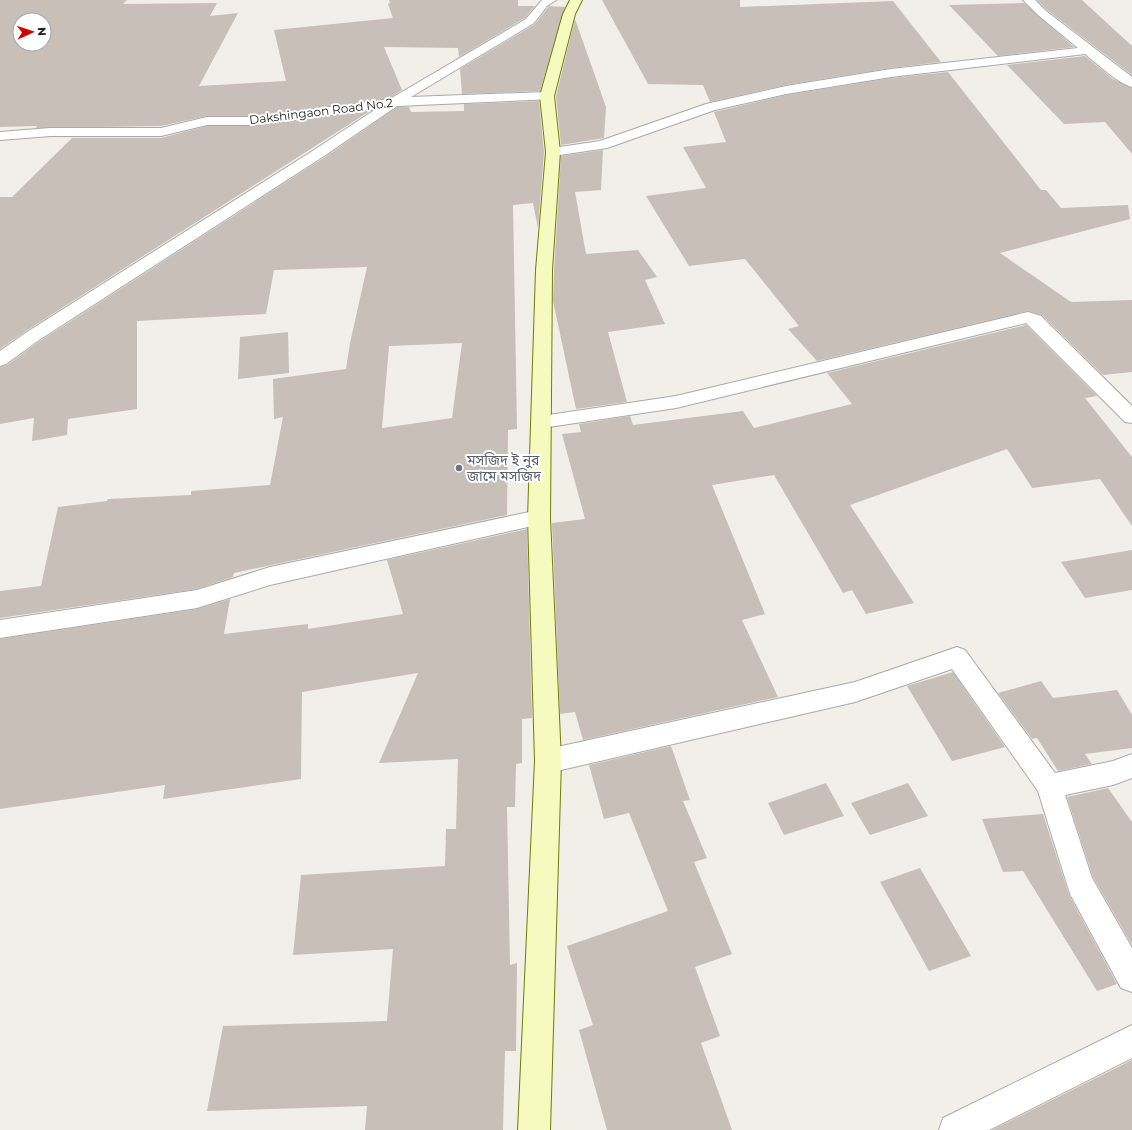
<svg xmlns="http://www.w3.org/2000/svg" width="1132" height="1130" font-family="Montserrat,'Noto Sans Bengali',sans-serif">
  <style>
    .building { fill: #c7bfb8; fill-rule: evenodd }
    .lines { fill: none; stroke-linecap: round; stroke-linejoin: round }
    .street-casing { stroke: #a9a9a9; stroke-width: 2 }
    .secondary-casing { stroke: #707d05; stroke-width: 2 }
    .street { fill: #fff; fill-rule: evenodd }
    .secondary { fill: #f7fabf; fill-rule: evenodd }
    .worship-dot { fill: #6b7280; stroke: #fff; stroke-width: 1.5 }
    .labels { text-anchor: middle; dominant-baseline: central; stroke-width: 4; stroke-linejoin: round; paint-order: stroke }
    .far-street-label { font-size: 12px; fill: #222; stroke: #fff }
    .worship-label { font-size: 14px; fill: #5b616d; stroke: #fff; text-anchor: start }
  </style>
  <rect width="100%" height="100%" fill="#f2efe9"/>
  <path class="building" d="M 0,0 L 127,0 L 123,4 L 217,3 L 210,16 L 238,13 L 199,86 L 286,81 L 274,30 L 393,18 L 388,4 L 390,3 L 389,0 L 518,0 L 518,6 L 535,6 L 525,18 L 459,57 L 458,48 L 384,47 L 402,90 L 390,98 L 257,116 L 207,116 L 161,126 L 36,128 L 37,126 L 0,127 ZM 20,20 L 44,20 L 44,44 L 20,44 Z
    M 602,0 L 740,0 L 740,7 L 893,1 L 941,62 L 891,68 L 786,85 L 710,102 L 703,85 L 648,84 Z
    M 1037,0 L 1082,0 L 1132,46 L 1132,75 L 1047,10 Z
    M 1024,3 L 1074,47 L 998,56 L 949,5 Z
    M 549,6 L 565,7 L 540,91 L 462,94 L 460,69 L 535,24 Z
    M 575,19 L 606,107 L 604,138 L 561,145 L 556,96 Z
    M 1085,56 L 1113,79 L 1132,88 L 1132,154 L 1105,122 L 1064,124 L 1007,65 Z
    M 948,72 L 1041,190 L 1046,190 L 1061,208 L 1128,205 L 1130,219 L 1000,253 L 1071,302 L 1132,300 L 1132,372 L 1103,375 L 1042,315 L 1028,311 L 817,361 L 788,329 L 799,326 L 745,259 L 689,266 L 646,196 L 706,188 L 683,147 L 726,142 L 714,112 L 786,95 L 891,78 Z
    M 539,101 L 544,152 L 538,228 L 533,203 L 513,205 L 517,429 L 508,430 L 507,515 L 234,573 L 233,577 L 197,589 L 0,618 L 0,591 L 41,586 L 58,507 L 107,501 L 108,499 L 191,495 L 191,491 L 270,485 L 283,417 L 274,419 L 273,379 L 346,369 L 350,343 L 367,267 L 274,270 L 266,314 L 137,321 L 137,409 L 68,419 L 67,435 L 32,441 L 34,418 L 0,424 L 0,367 L 7,365 L 40,341 L 325,157 L 397,107 L 409,107 L 411,112 L 464,111 L 464,104 ZM 462,343 L 452,418 L 382,428 L 389,346 Z
    M 370,111 L 26,331 L 0,349 L 0,197 L 12,197 L 72,138 L 161,138 L 207,126 L 257,126 Z
    M 603,150 L 601,190 L 575,192 L 586,254 L 638,250 L 657,277 L 645,280 L 665,324 L 608,332 L 627,402 L 576,409 L 553,301 L 554,270 L 561,156 Z
    M 1026,325 L 1097,396 L 1085,398 L 1132,457 L 1132,526 L 1100,479 L 1032,488 L 1007,449 L 850,505 L 914,603 L 866,614 L 852,590 L 843,593 L 774,475 L 712,485 L 765,614 L 742,620 L 778,697 L 583,740 L 575,712 L 560,714 L 552,523 L 585,519 L 562,434 L 581,432 L 579,424 L 630,416 L 633,425 L 743,411 L 754,428 L 852,404 L 827,373 Z
    M 288,332 L 289,373 L 238,379 L 240,337 Z
    M 527,529 L 532,718 L 522,719 L 522,763 L 516,764 L 515,807 L 507,807 L 510,965 L 517,963 L 516,1051 L 505,1051 L 503,1130 L 365,1130 L 367,1106 L 207,1111 L 223,1026 L 387,1021 L 393,949 L 293,955 L 301,875 L 445,866 L 446,829 L 456,829 L 458,759 L 379,763 L 418,673 L 302,692 L 301,779 L 163,799 L 165,785 L 0,809 L 0,639 L 197,609 L 230,599 L 224,634 L 308,624 L 308,629 L 403,614 L 387,560 Z
    M 1132,550 L 1132,590 L 1085,598 L 1061,562 Z
    M 953,672 L 1005,747 L 952,761 L 907,686 Z
    M 1041,681 L 1053,698 L 1117,690 L 1132,715 L 1132,748 L 1085,754 L 1092,764 L 1058,771 L 1037,738 L 1032,739 L 998,693 Z
    M 671,746 L 690,800 L 683,801 L 707,858 L 694,862 L 732,954 L 695,967 L 720,1036 L 701,1043 L 732,1130 L 607,1130 L 579,1030 L 593,1025 L 567,946 L 668,911 L 629,813 L 604,819 L 589,765 Z
    M 826,783 L 844,816 L 784,835 L 768,803 Z
    M 908,783 L 928,816 L 870,835 L 851,803 Z
    M 1108,788 L 1132,822 L 1132,945 L 1093,877 L 1067,797 Z
    M 1043,814 L 1069,895 L 1117,984 L 1097,991 L 1023,871 L 1003,872 L 982,819 Z
    M 920,868 L 971,956 L 929,971 L 880,882 Z
    M 1132,1060 L 1132,1130 L 992,1130 Z"/>
  <g class="lines">
    <defs>
      <path id="street" d="M 542,0 L 556,0 L 547,6 L 534,23 L 411,97 L 547,92 L 554,96 L 552,99 L 397,106 L 324,156 L 39,340 L 6,364 L 0,366 L 0,351 L 27,332 L 314,150 L 376,109 L 257,125 L 207,125 L 161,136 L 50,136 L 0,140 L 0,132 L 50,128 L 161,128 L 207,117 L 257,117 L 390,99 L 526,19 Z
        M 1023,0 L 1035,0 L 1046,11 L 1132,77 L 1132,87 C 1117,83 1098,64 1085,54 L 891,77 L 786,94 L 715,110 L 607,148 L 553,156 L 548,155 L 546,152 L 548,149 L 553,148 L 600,141 L 706,104 L 786,86 L 891,69 L 1078,48 L 1038,15 Z
        M 1028,312 L 1041,316 L 1132,406 L 1132,423 L 1125,422 L 1026,323 L 676,408 L 542,428 L 535,427 L 532,422 L 535,417 L 542,416 L 676,396 Z
        M 539,510 L 546,513 L 550,518 L 546,523 L 270,585 L 197,608 L 0,638 L 0,620 L 197,590 L 270,567 Z
        M 957,647 L 965,650 L 1055,773 L 1113,761 L 1132,754 L 1132,778 L 1113,785 L 1065,795 L 1092,878 L 1132,948 L 1132,992 L 1121,988 L 1070,894 L 1038,791 L 952,669 L 855,702 L 548,773 L 539,769 L 535,761 L 539,753 L 548,749 L 855,682 Z
        M 1132,1025 L 1132,1058 L 989,1130 L 939,1130 L 943,1118 Z"/>
      <path id="secondary" d="M 570,0 L 582,0 L 575,14 L 554,96 L 560,152 L 552,270 L 550,518 L 561,761 L 550,1130 L 518,1130 L 535,761 L 528,518 L 536,270 L 546,152 L 540,96 L 563,14 Z"/>
    </defs>
    <use href="#street" class="street-casing"/>
    <use href="#secondary" class="secondary-casing"/>
    <use href="#street" class="street"/>
    <use href="#secondary" class="secondary"/>
  </g>
  <circle class="worship-dot" cx="459" cy="468" r="4"/>
  <g class="labels">
    <g class="far-street-label">
      <text transform="translate(321 111) rotate(-7)">Dakshingaon Road No.2</text>
    </g>
    <g class="worship-label">
      <text x="467" y="460">মসজিদ ই নুর<tspan x="467" dy="16">জামে মসজিদ</tspan></text>
    </g>
  </g>
  <g transform="translate(32 32) rotate(87)"><circle r="19" fill="#ffffff" stroke="#a7a7a7"/>
  <path d="M0-3L7 15L0 10L-7 15Z" fill="#d40000"/>
  <text y="-6" font-size="11" font-weight="bold" text-anchor="middle" fill="#222222">N</text>
  </g>
</svg>
